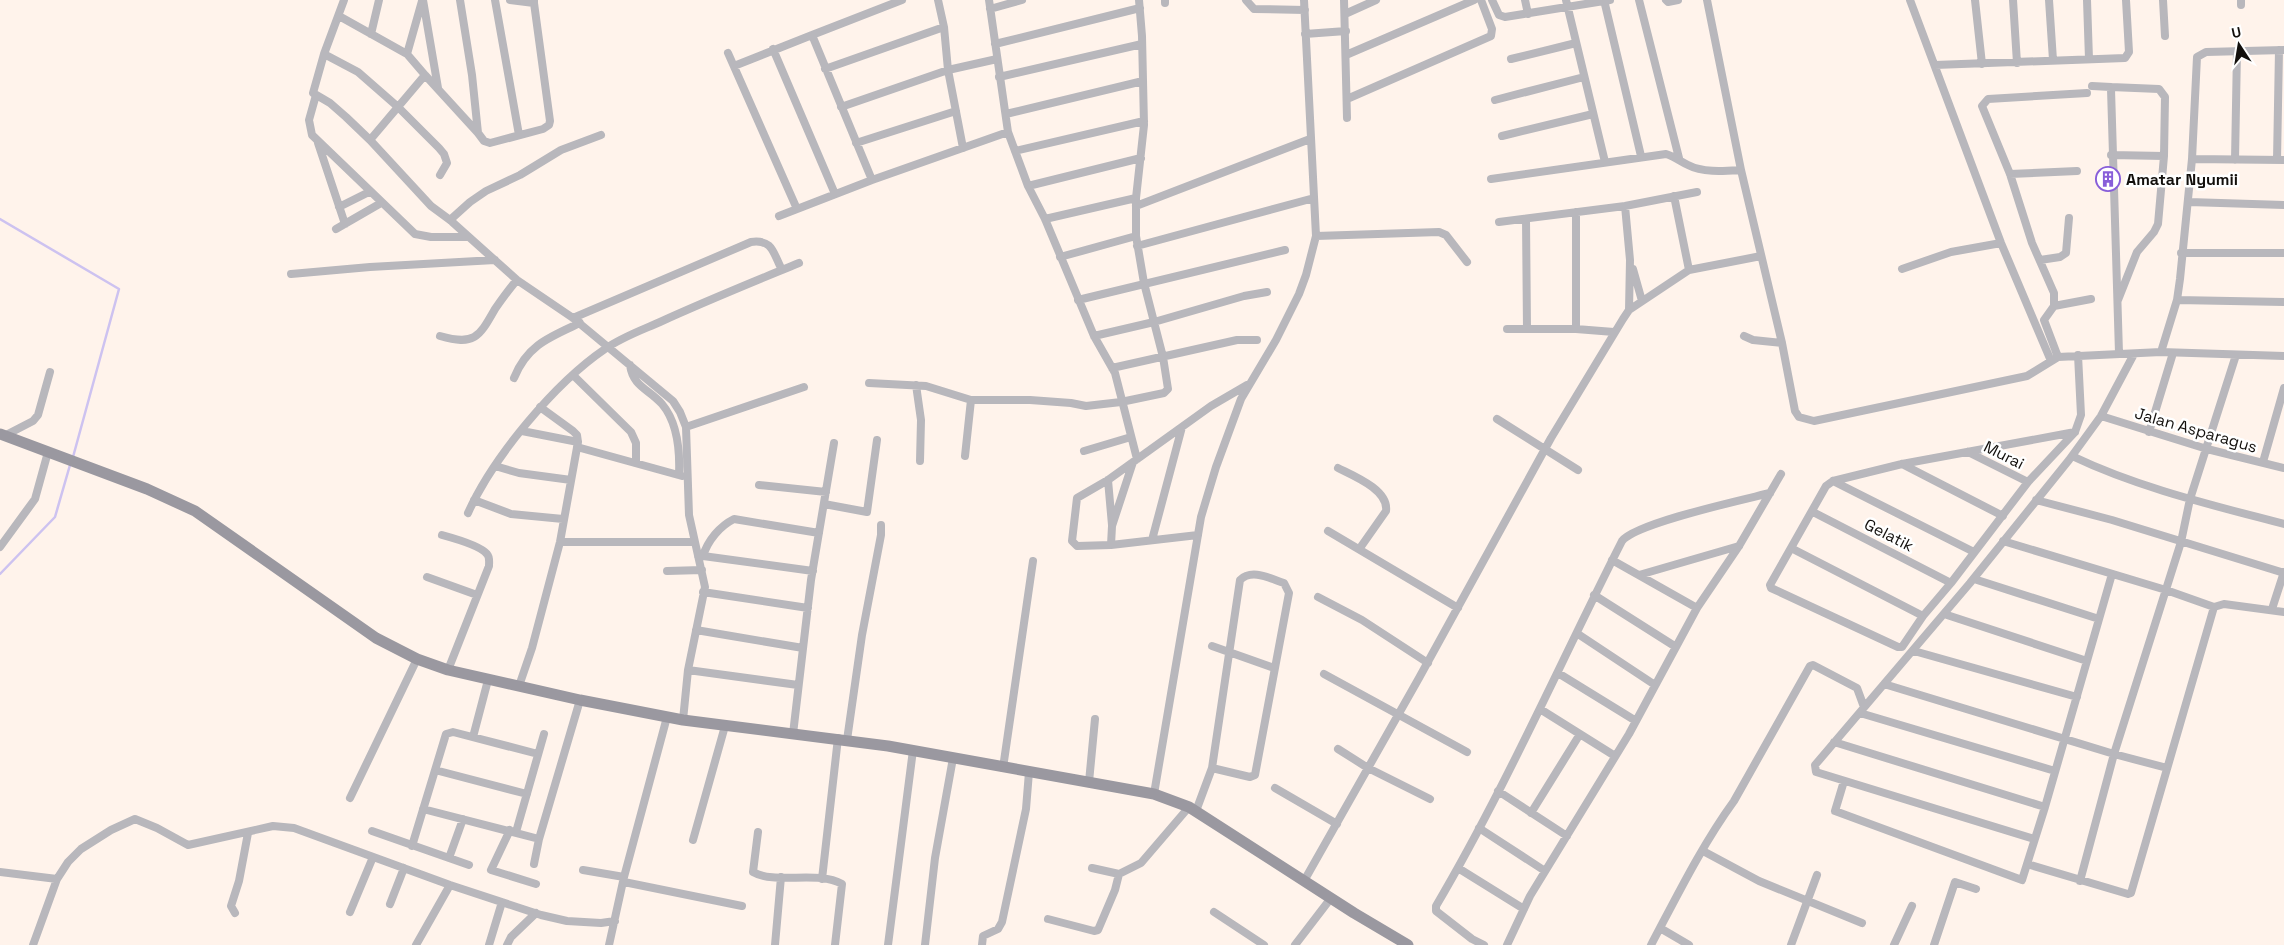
<svg xmlns="http://www.w3.org/2000/svg" width="2284" height="945" font-family="'Space Grotesk',sans-serif">
  <style>
    .lines { fill: none; stroke-linecap: round; stroke-linejoin: round }
    .stream { stroke: #cdc2f0; stroke-width: 2.5 }
    .minor { stroke: #b8b7bc; stroke-width: 8 }
    .secondary { stroke: #9a98a0; stroke-width: 11 }
    .labels { text-anchor: middle; dominant-baseline: central; stroke-width: 5; stroke-linejoin: round; paint-order: stroke }
    .poi-label { font-size: 16px; font-weight: bold; fill: #120f0c; stroke: #fff; text-anchor: start }
    .street-label { font-size: 16px; fill: #120f0c; stroke: #fff }
  </style>
  <rect width="100%" height="100%" fill="#fff3eb"/>
  <g class="lines">
    <path class="stream" d="M 0,219 L 119,289 L 73,457
      M 0,574 L 55,517 L 70,465"/>
    <path class="minor" d="M 344,0 L 324,54 L 313,93 L 330,103 L 346,117 L 370,140 L 431,206 L 450,220 L 517,280 L 573,318 L 673,401 L 680,412 L 686,427 L 689,515 L 705,587 L 688,670 L 683,720
      M 423,0 L 438,88
      M 460,0 L 472,75 L 478,133 L 484,141 L 490,143 L 543,129 L 549,125 L 550,121 L 534,3
      M 495,0 L 519,135
      M 510,0 L 534,3 L 534,0
      M 938,0 L 944,27 L 948,70 L 963,148
      M 989,0 L 1008,132 L 1028,186 L 1045,219 L 1094,336 L 1115,373 L 1137,459
      M 1165,0 L 1165,3
      M 1246,0 L 1254,9 L 1305,10
      M 1344,0 L 1347,118
      M 1492,0 L 1499,15 L 1505,17 L 1610,0
      M 1525,0 L 1528,14
      M 1566,0 L 1605,162
      M 1604,0 L 1641,156
      M 1639,0 L 1679,158
      M 1666,0 L 1668,2 L 1678,0
      M 1707,0 L 1741,170 L 1782,343 L 1795,411 L 1799,417 L 1814,421 L 2027,376 L 2058,357 L 2161,352 L 2284,356
      M 1910,0 L 2001,243 L 2051,361
      M 1975,0 L 1982,64
      M 2013,0 L 2017,63
      M 2049,0 L 2053,60
      M 2087,0 L 2089,59
      M 2163,0 L 2165,36
      M 2241,0 L 2241,5
      M 990,9 L 1022,0
      M 1345,14 L 1376,0
      M 339,16 L 407,54 L 425,75 L 370,140
      M 371,34 L 379,0
      M 1305,34 L 1346,31
      M 995,44 L 1140,8
      M 773,49 L 835,194
      M 728,53 L 797,209
      M 324,54 L 358,72 L 398,107 L 439,148 L 444,154 L 447,163 L 440,175
      M 407,54 L 422,1
      M 1346,55 L 1474,0
      M 1511,59 L 1576,43
      M 1935,65 L 2125,58 L 2129,52 L 2126,0
      M 734,66 L 812,35
      M 825,69 L 944,27
      M 425,75 L 478,133
      M 999,77 L 1142,44
      M 2092,86 L 2111,87
      M 316,95 L 309,120 L 312,135 L 415,234 L 431,237 L 468,237
      M 1347,99 L 1491,36 L 1492,29 L 1481,0
      M 1495,100 L 1584,77
      M 841,107 L 948,70 L 997,59
      M 1006,114 L 1143,81
      M 1502,136 L 1593,114
      M 318,143 L 345,224
      M 856,143 L 956,111
      M 1015,151 L 1144,121
      M 2111,155 L 2164,156
      M 2192,159 L 2284,160
      M 2235,160 L 2237,51
      M 2277,160 L 2279,50
      M 2010,174 L 2077,171
      M 1491,179 L 1666,154 C 1675,157 1680,161 1688,165 C 1703,173 1725,171 1741,170
      M 872,180 L 812,35 L 902,0
      M 1028,186 L 1141,158
      M 1674,196 L 1689,270
      M 2189,202 L 2284,205
      M 1136,206 L 1310,139
      M 1625,206 L 1630,260 L 1629,310
      M 339,207 L 369,192
      M 1576,212 L 1576,329
      M 779,216 L 872,180 L 1008,132
      M 1045,219 L 1136,198
      M 1526,219 L 1527,329
      M 450,220 L 470,202 L 486,191 L 520,175 L 561,150 L 601,135
      M 1499,222 L 1625,206 L 1697,192
      M 336,229 L 381,203
      M 1316,236 L 1439,232 L 1446,235 L 1467,262
      M 1137,246 L 1314,198
      M 2181,253 L 2284,253
      M 1060,257 L 1136,236
      M 2040,260 L 2060,257 L 2066,253 L 2069,218
      M 1633,269 L 1642,301
      M 1902,269 L 1951,252 L 2001,243
      M 291,274 L 370,267 L 495,260
      M 1078,300 L 1285,250
      M 2118,300 L 2137,252 L 2154,232 L 2158,224 L 2164,156 L 2165,97 L 2159,89 L 2111,87 L 2111,89 L 2119,353
      M 2177,300 L 2284,302
      M 2054,306 L 2091,299
      M 573,318 L 751,242 C 773,239 773,253 782,270
      M 1507,329 L 1576,329 L 1614,332
      M 440,336 C 475,346 479,337 495,309 C 502,299 509,289 517,280
      M 1094,336 L 1154,322 L 1244,296 L 1267,292
      M 1744,336 L 1753,340 L 1782,343
      M 2161,352 L 2177,300 L 2180,279 L 2192,159 L 2197,57 L 2206,52 L 2284,50
      M 2058,357 L 2044,320 L 2054,306 L 2054,293 L 2032,243 L 2010,174 L 1982,106 L 1988,99 L 2087,93
      M 630,365 C 633,387 649,389 662,404 C 678,423 680,451 679,475
      M 1112,368 L 1237,340 L 1257,340
      M 574,376 L 631,432 L 636,443 L 636,463
      M 514,378 C 527,345 550,337 580,323
      M 869,383 L 926,386 L 971,400 L 1030,400 L 1071,403 L 1086,406 L 1121,402 L 1164,393 L 1168,389 L 1163,357 L 1144,283 L 1136,236 L 1136,198 L 1144,125 L 1142,36 L 1139,0
      M 916,385 L 921,420 L 920,461
      M 2101,416 L 2207,449 L 2284,468
      M 1497,419 L 1578,470
      M 686,427 L 804,387
      M 522,431 L 578,442
      M 2075,432 L 1902,464 L 1833,481 L 1826,486 L 1770,585 L 1771,588 L 1898,647 L 1902,647 L 1923,616 L 1951,583 L 2028,482 L 2075,432 L 2081,415 L 2078,355
      M 2149,432 L 2173,353
      M 4,436 L 33,421 L 38,415 L 50,372
      M 577,447 L 682,476
      M 1084,451 L 1131,437
      M 1968,452 L 2028,482
      M 965,456 L 971,400
      M 2072,456 C 2139,488 2212,505 2284,524
      M 2263,462 L 2284,388
      M 1902,464 L 2003,516
      M 495,466 L 519,473 L 571,480
      M 1338,468 C 1354,476 1389,490 1386,511 L 1360,548
      M 1108,480 L 1112,525
      M 1833,481 L 1974,552
      M 759,485 L 826,492
      M 474,500 L 511,514 L 563,519
      M 2036,500 L 2112,520 L 2284,573
      M 824,504 L 867,512 L 877,440
      M 1813,512 L 1951,583
      M 468,513 C 493,457 555,383 605,349 C 622,337 642,330 660,322 C 706,301 753,282 799,263
      M 1328,531 L 1458,608
      M 442,535 C 453,538 481,546 487,554 C 490,557 489,562 489,566 L 448,670
      M 1198,535 L 1111,545 L 1077,546 L 1072,541 L 1077,498 L 1108,480 L 1211,406 L 1247,385
      M 1152,540 L 1182,427
      M 2003,541 L 2166,590 L 2214,607
      M 560,542 L 694,542
      M 1111,545 L 1112,526 L 1133,462
      M 0,547 L 35,499 L 48,452
      M 1791,548 L 1923,616
      M 698,556 L 703,556 C 708,540 720,526 734,519 L 819,533
      M 703,556 L 813,571
      M 1612,560 L 1697,608
      M 667,571 L 702,570
      M 1639,575 L 1739,546
      M 427,577 L 477,595
      M 1974,579 L 2099,619
      M 703,592 L 808,608
      M 1594,595 L 1676,647
      M 1318,597 L 1362,620 L 1428,663
      M 2272,609 L 2284,572
      M 1944,614 L 2087,661
      M 696,630 L 803,648
      M 1578,634 L 1655,685
      M 1212,646 L 1274,668
      M 1914,651 L 2077,697
      M 688,670 L 798,685
      M 1558,673 L 1636,721
      M 1324,674 L 1467,752
      M 1884,684 L 2114,754 L 2167,768
      M 519,686 L 532,648 L 560,542 L 578,442 L 577,435 L 573,431 L 540,407
      M 1540,709 L 1615,756
      M 1860,713 L 2055,771
      M 793,734 L 811,580 L 834,443
      M 473,737 L 488,680
      M 847,740 L 862,635 L 881,535 L 881,525
      M 1834,742 L 2045,807
      M 1338,749 L 1368,768 L 1430,799
      M 1003,768 L 1033,561
      M 435,770 L 527,794
      M 1844,781 L 1835,811 L 2022,880 L 2045,807 L 2112,574
      M 1089,782 L 1095,719
      M 1275,788 L 1337,824
      M 1498,791 L 1567,836
      M 1154,794 L 1201,517 L 1216,467 L 1241,399 L 1276,340 L 1299,294 L 1306,275 L 1316,236 L 1304,0
      M 350,798 L 417,659
      M 423,809 L 539,839
      M 1196,811 L 1212,768 L 1240,580 C 1252,568 1271,579 1284,583 L 1289,593 L 1255,775 L 1250,777 L 1212,768
      M 1531,813 L 1580,734
      M 1479,828 L 1545,871
      M 510,830 L 491,870 L 536,884
      M 372,831 L 469,865
      M 516,832 L 544,734
      M 758,832 L 753,872 C 775,885 818,870 842,884 L 835,945
      M 2034,839 L 1816,772 L 1815,765 L 1970,583 L 2069,460 L 2101,416 L 2134,354
      M 693,840 L 725,726
      M 412,846 L 446,734 L 453,732 L 538,754
      M 1703,851 L 1759,881 L 1862,923
      M 449,858 L 463,819
      M 534,864 L 539,839 L 580,700
      M 2027,864 L 2128,894 L 2131,893 L 2214,607 L 2224,604 L 2284,612
      M 1092,868 L 1119,874 L 1141,863 L 1189,807
      M 1458,868 L 1524,909
      M 583,870 L 624,877
      M 0,872 L 57,879
      M 822,879 L 838,738
      M 1304,881 L 1419,678 L 1551,438 L 1623,319 L 1629,310 L 1689,270 L 1761,256
      M 2080,881 L 2114,754 L 2181,542 L 2190,499 L 2236,355
      M 624,882 L 742,906
      M 390,904 L 404,868
      M 350,912 L 373,857
      M 1214,912 L 1264,945
      M 235,913 L 231,906 L 239,881 L 248,833
      M 1048,919 L 1094,931 L 1098,930 L 1115,890 L 1119,874
      M 1660,928 L 1689,945
      M 33,945 L 57,879 L 68,862 L 81,849 L 111,830 L 135,819 L 157,828 L 188,845 L 273,826 L 294,828 L 450,885 L 541,915 L 567,921 L 601,923 L 615,921
      M 416,945 L 450,885
      M 489,945 L 502,902
      M 507,945 L 511,937 L 536,913
      M 609,945 L 624,877 L 667,717
      M 775,945 L 781,877
      M 888,945 L 913,750
      M 925,945 L 935,858 L 953,758
      M 982,945 L 983,936 L 998,929 L 1002,922 L 1026,809 L 1029,772
      M 1295,945 L 1331,898
      M 1484,945 L 1472,939 L 1436,911 L 1436,906 C 1505,789 1560,663 1622,541 C 1636,523 1742,500 1770,493
      M 1507,945 L 1530,896 L 1629,734 L 1697,608 L 1739,546 L 1781,474
      M 1651,945 C 1677,896 1702,845 1734,801 L 1810,666 L 1813,665 L 1857,688 L 1864,707
      M 1791,945 L 1817,875
      M 1894,945 L 1912,906
      M 1934,945 L 1955,882 L 1976,889"/>
    <path class="secondary" d="M 0,434 L 147,489 L 195,511 L 376,638 L 417,659 L 448,670 L 580,700 L 683,720 L 888,746 L 1154,794 L 1189,807 L 1354,913 L 1408,945"/>
  </g>
  <defs>
    <symbol id="building-ring" viewBox="-11 -11 22 22"><circle r="9.5" fill="#fff" stroke="#885ed9" stroke-width="1.5"/><path d="M-4-6H4V6H1V3H-1V6H-4ZM-2.5-4.3h1.7v1.8h-1.7ZM.8-4.3h1.7v1.8H.8ZM-2.5-1h1.7V.8h-1.7ZM.8-1h1.7V.8H.8Z" fill="#885ed9"/></symbol>
  </defs>
  <g fill-rule="evenodd">
    <use href="#building-ring" x="2094" y="165" width="28" height="28"/>
  </g>
  <g class="labels">
    <g class="poi-label">
      <text x="2126" y="179">Amatar Nyumii</text>
    </g>
    <g class="street-label">
      <text transform="translate(2196 430) rotate(16)">Jalan Asparagus</text>
      <text transform="translate(2004 455) rotate(27)">Murai</text>
      <text transform="translate(1889 535) rotate(27)">Gelatik</text>
    </g>
  </g>
  <g transform="translate(2239 45) rotate(348)" stroke="#ffffff" stroke-width="4" paint-order="stroke">
  <path d="M0-4L9 19L0 12L-9 19Z" fill="#120f0c"/>
  <text y="-8" font-size="14" font-weight="bold" text-anchor="middle" fill="#120f0c">U</text>
  </g>
</svg>
